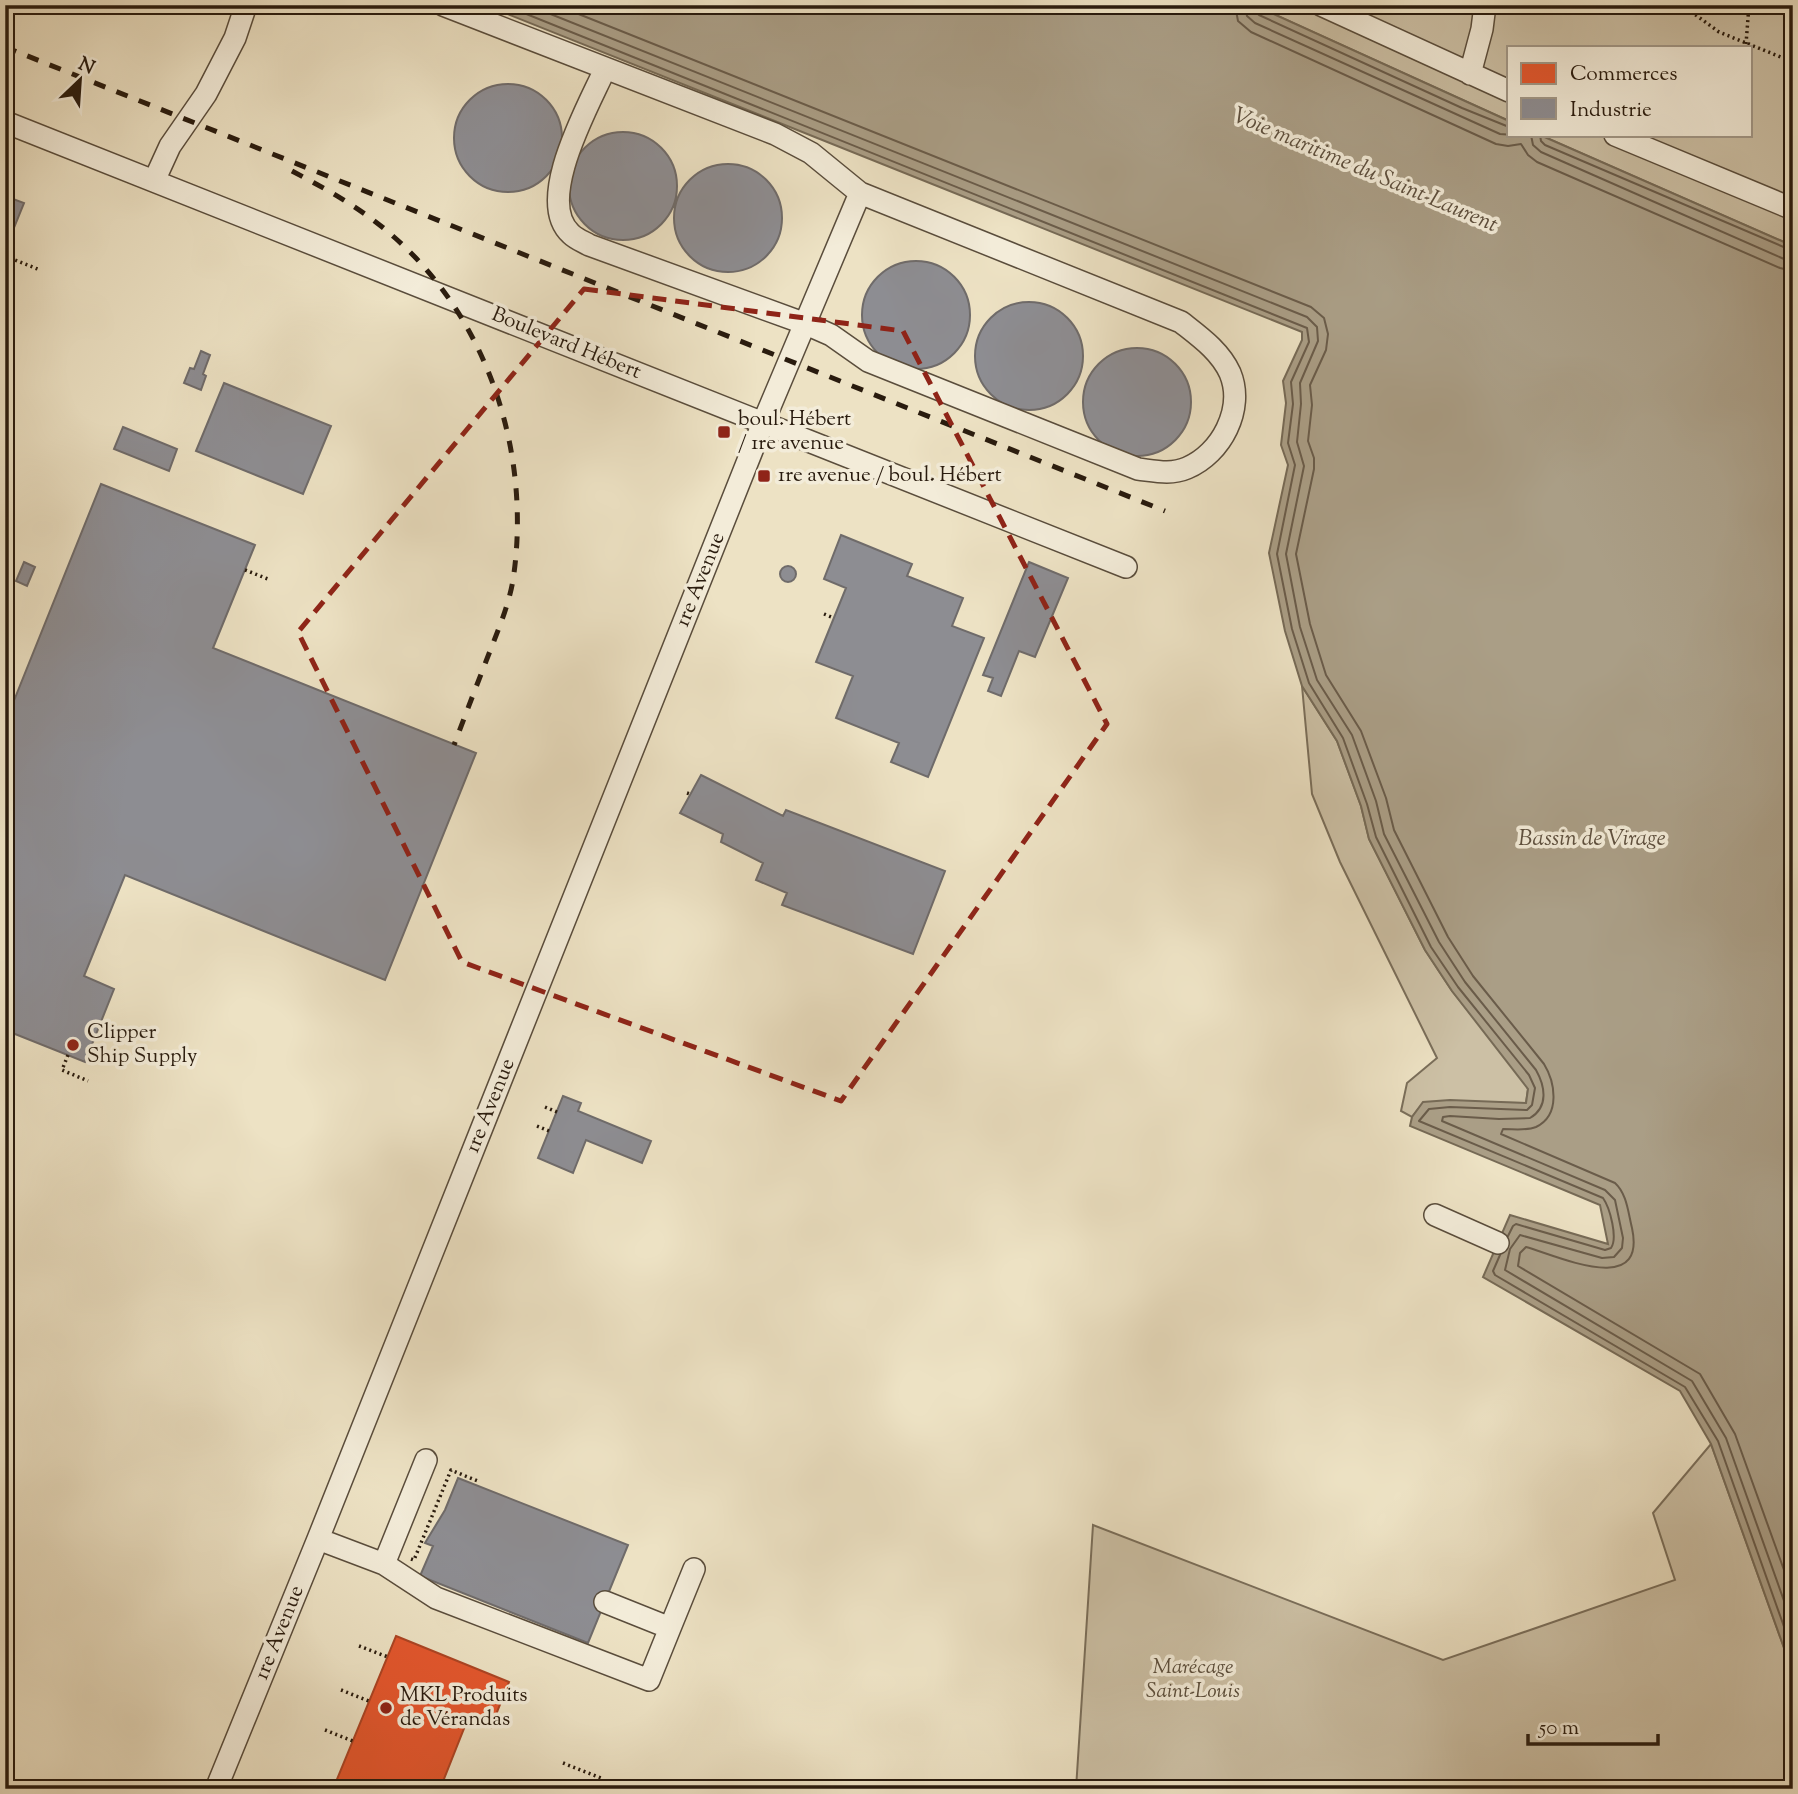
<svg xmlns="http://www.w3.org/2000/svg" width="1798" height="1794" font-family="'Sorts Mill Goudy',serif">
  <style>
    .green { fill: #ccc0a5; stroke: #7a6e5a; stroke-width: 2 }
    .water { fill: #aa9e86; stroke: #766a56; stroke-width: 2 }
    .shops { fill: #e4572e; stroke: #ac4524; stroke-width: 2 }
    .industry { fill: #8d8d92; stroke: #6f6b6a; stroke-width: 2 }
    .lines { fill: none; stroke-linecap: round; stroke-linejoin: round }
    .shore { stroke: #6a5c4a; stroke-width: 2 }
    .minor-casing { stroke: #5a4d3c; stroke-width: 24 }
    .path { stroke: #291b0e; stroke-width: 3.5; stroke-dasharray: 2 3.5; stroke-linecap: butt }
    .minor { stroke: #f3ecd9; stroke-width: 21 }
    .rail { stroke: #291b0e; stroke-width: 5; stroke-dasharray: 12 12; stroke-linecap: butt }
    .marked { fill: none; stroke: #8f2418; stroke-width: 5; stroke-dasharray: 14 9; stroke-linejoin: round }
    .poi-dot { fill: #8f2418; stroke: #f3ecd9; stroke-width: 2.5 }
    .labels { text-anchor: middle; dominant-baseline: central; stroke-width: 7; stroke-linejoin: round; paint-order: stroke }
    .street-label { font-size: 21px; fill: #291b0e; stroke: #f3ecd9 }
    .poi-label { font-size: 21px; fill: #291b0e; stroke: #f3ecd9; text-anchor: start }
    .park-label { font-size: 21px; font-style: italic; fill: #5a4d3b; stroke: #f3ecd9 }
    .water-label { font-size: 23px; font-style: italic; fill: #5d4f3e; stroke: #f3ecd9 }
  </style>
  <rect width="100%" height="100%" fill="#ede2c4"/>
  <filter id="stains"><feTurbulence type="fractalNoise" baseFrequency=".00286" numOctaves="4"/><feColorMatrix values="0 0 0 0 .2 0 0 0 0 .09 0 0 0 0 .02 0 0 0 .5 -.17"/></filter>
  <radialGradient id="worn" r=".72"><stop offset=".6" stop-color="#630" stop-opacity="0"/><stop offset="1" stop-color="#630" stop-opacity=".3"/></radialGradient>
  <path class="green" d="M 1254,5 L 1793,5 L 1793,246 L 1540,135 L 1751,135 L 1751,47 L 1509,47 L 1509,121 Z
    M 1302,686 L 1337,741 L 1361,806 L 1369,839 L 1425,950 L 1452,991 L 1523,1079 L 1528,1089 L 1526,1103 L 1424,1102 L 1412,1117 L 1401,1111 L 1407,1083 L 1437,1058 L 1340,862 L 1312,794 Z
    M 1711,1444 L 1793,1673 L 1793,1789 L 1076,1789 L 1093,1525 L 1443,1660 L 1675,1580 L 1653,1513 Z"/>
  <path class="water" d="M 485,5 L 1254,5 L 1509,121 L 1509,135 L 1540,135 L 1793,246 L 1793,1673 L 1711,1444 L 1680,1391 L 1483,1277 L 1510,1215 L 1608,1244 L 1600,1205 L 1410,1126 L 1412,1117 L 1423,1102 L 1450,1100 L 1526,1103 L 1528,1089 L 1452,991 L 1425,950 L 1369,839 L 1361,806 L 1337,741 L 1302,686 L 1285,631 L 1269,553 L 1288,465 L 1281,445 L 1286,403 L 1283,381 L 1302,340 L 1302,332 Z"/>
  <path class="shops" d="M 396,1636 L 509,1682 L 491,1727 L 469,1716 L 440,1789 L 333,1789 Z"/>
  <path class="industry" d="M454 138a54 54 0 1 1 108 0a54 54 0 1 1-108 0Z
    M569 186a54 54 0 1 1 108 0a54 54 0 1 1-108 0Z
    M674 218a54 54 0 1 1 108 0a54 54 0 1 1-108 0Z
    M 5,196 L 24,203 L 5,250 Z
    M862 315a54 54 0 1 1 108 0a54 54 0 1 1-108 0Z
    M975 356a54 54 0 1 1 108 0a54 54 0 1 1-108 0Z
    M1083 402a54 54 0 1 1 108 0a54 54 0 1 1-108 0Z
    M 201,351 L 210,355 L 203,374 L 206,376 L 201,390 L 184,383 L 190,368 L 194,369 Z
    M 224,383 L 331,426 L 303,494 L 196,451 Z
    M 123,427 L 177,449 L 169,471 L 114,449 Z
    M 101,484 L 255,545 L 213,648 L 476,753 L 385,980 L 125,875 L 84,976 L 114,989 L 85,1062 L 5,1030 L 5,723 Z
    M 841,535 L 912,564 L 907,576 L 963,598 L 952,626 L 984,638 L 928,777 L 891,762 L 899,743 L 836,718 L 853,676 L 816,662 L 846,588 L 824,579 Z
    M 24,562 L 35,567 L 27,586 L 16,581 Z
    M 1029,562 L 1068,578 L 1035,657 L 1019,651 L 1001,696 L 988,691 L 993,678 L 983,675 Z
    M780 574a8 8 0 1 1 16 0a8 8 0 1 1-16 0Z
    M 701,775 L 783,816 L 786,810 L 945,871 L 913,954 L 782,905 L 787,893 L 756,880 L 763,863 L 721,842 L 723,834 L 680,813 Z
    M 563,1096 L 581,1103 L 578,1111 L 651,1141 L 642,1163 L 586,1140 L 573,1173 L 538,1158 Z
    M 458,1478 L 628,1545 L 588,1643 L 420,1576 L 433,1546 L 425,1543 L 445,1510 Z"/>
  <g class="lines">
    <path class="shore" d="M 504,5 L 1307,328 L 1309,342 L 1291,382 L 1293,404 L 1288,443 L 1295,465 L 1277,554 L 1292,629 L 1309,683 L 1343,738 L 1367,804 L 1376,837 L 1431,947 L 1458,987 L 1529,1075 L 1535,1088 L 1532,1105 L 1527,1110 L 1450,1107 L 1429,1109 L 1419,1121 L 1603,1198 C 1610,1208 1618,1238 1611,1248 L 1605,1250 L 1516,1224 L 1513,1226 L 1508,1236
      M 528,5 L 1307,317 L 1317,327 L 1318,341 L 1300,383 L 1301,404 L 1297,442 L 1304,466 L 1286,554 L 1300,627 L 1317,680 L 1352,735 L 1376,801 L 1384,834 L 1439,942 L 1465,982 L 1536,1070 C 1545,1086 1549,1107 1530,1118 L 1499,1119 L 1450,1116 L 1443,1117 L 1442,1121 L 1605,1190 L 1615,1200 L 1623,1238 L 1622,1248 L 1614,1257 L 1602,1258 L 1520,1235 L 1510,1249 L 1505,1270 L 1692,1381 L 1726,1438 L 1793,1626
      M 556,5 L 1311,307 L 1324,318 L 1328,334 L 1326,350 L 1310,385 L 1312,405 L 1308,441 L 1314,458 L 1314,469 L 1296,554 L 1310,624 L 1326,675 L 1361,731 L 1386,798 L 1394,830 L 1448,937 L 1473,976 L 1544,1064 C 1555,1082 1561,1115 1536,1127 C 1526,1131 1514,1129 1503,1129 L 1501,1134 L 1615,1183 C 1627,1194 1628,1212 1632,1228 C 1647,1298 1558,1256 1526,1247 L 1520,1253 L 1518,1266 L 1700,1374 L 1735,1434 L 1793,1595
      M 1235,5 L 1238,21 L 1251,32 L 1496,144 L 1508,146 L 1521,144 L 1528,155 L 1537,162 L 1780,268 L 1793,271
      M 1245,5 L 1247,16 L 1255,23 L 1500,134 L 1514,135
      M 1254,5 L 1255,11 L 1259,15 L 1462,108 L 1509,127
      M 1531,135 L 1533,145 L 1541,152 L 1784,259 L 1793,260
      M 1540,135 L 1541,141 L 1545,145 L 1793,251
      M 1500,1255 L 1493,1271 L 1495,1275 L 1685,1387 L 1718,1441 L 1793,1652"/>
    <defs>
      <path id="minor" d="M 443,5 L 775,134 L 811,153 L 860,193 L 1181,322 C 1200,337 1220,351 1230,373 C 1245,409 1221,454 1187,468 C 1171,475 1155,471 1138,469 L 868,361 L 831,335 L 806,324 L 589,245 C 584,242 576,239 571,234 C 534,201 589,105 605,69
        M 1321,5 L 1509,91
        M 1470,74 L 1482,29 L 1485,5
        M 5,122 L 1126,567
        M 1615,135 L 1793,209
        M 154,181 L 170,146 L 206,94 L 235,38 L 246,5
        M 1435,1215 L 1498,1243
        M 318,1539 L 384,1564 L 426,1460
        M 384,1564 L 436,1598 L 649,1680 L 670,1628 L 605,1602
        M 670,1628 L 694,1569
        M 216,1789 L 318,1539 L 763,423 L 860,193"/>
    </defs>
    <use href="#minor" class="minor-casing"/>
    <path class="path" d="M 1682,5 L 1719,32 L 1793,62
      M 1746,44 L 1749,5
      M 5,256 L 40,270
      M 245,570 L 268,579
      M 824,614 L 834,618
      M 687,793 L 690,794
      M 68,1055 L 62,1070 L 88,1081
      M 545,1107 L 557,1112
      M 537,1126 L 549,1131
      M 411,1559 L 414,1560 L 451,1470 L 480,1482
      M 359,1646 L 388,1657
      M 341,1690 L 369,1701
      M 325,1730 L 353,1741
      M 563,1763 L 601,1778"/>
    <use href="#minor" class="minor"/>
    <path class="rail" d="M 5,47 L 1165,511
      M 292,171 C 328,190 364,210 394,237 C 489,320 532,456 513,580 C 509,604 499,628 490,651 C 478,682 466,713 454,745"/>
  </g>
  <path class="marked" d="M 584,289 L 903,331 L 1107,724 L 841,1101 L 462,962 L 298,632 Z"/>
  <g class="poi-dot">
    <rect x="717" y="425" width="14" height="14" rx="3.5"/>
    <rect x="757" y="469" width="14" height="14" rx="3.5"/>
    <circle cx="73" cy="1045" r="7"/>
    <circle cx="386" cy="1708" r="7"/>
  </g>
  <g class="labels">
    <g class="street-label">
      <text transform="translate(566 344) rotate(22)">Boulevard Hébert</text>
      <text transform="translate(701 580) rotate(-68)">1re Avenue</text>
      <text transform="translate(491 1106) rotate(-68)">1re Avenue</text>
      <text transform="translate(280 1633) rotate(-68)">1re Avenue</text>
    </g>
    <g class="poi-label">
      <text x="738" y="420">boul. Hébert<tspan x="738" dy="24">/ 1re avenue</tspan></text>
      <text x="778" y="476">1re avenue / boul. Hébert</text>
      <text x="87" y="1033">Clipper<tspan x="87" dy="24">Ship Supply</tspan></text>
      <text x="400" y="1696">MKL Produits<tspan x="400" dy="24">de Vérandas</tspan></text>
    </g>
    <g class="park-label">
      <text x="1193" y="1668">Marécage<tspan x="1193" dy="24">Saint-Louis</tspan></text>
    </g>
    <g class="water-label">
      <text transform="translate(1365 171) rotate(23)">Voie maritime du Saint-Laurent</text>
      <text x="1592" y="839">Bassin de Virage</text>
    </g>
  </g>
  <rect width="1798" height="1794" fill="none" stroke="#ede2c4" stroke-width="28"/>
  <rect x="7" y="7" width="1784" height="1780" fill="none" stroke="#291b0e" stroke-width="3.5"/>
  <rect x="14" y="14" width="1770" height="1766" fill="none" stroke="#291b0e" stroke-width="2"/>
  <rect x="1507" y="46" width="245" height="91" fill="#f3ecd9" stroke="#a29888" stroke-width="2"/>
  <rect x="1521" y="63" width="35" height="21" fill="#e4572e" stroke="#a29888" stroke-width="2"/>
  <text x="1570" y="80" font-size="21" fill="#291b0e">Commerces</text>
  <rect x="1521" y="98" width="35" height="21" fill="#8d8d92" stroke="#a29888" stroke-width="2"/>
  <text x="1570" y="116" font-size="21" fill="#291b0e">Industrie</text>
  <g transform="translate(80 80) rotate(25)" stroke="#f3ecd9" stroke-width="5" paint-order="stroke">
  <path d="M0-5L12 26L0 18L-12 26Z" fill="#291b0e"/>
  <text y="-10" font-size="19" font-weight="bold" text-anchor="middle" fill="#291b0e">N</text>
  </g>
  <path d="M1528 1734v10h130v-10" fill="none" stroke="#291b0e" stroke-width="3.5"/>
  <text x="1539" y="1734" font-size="21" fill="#291b0e" stroke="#f3ecd9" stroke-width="5" paint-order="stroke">50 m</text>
  <rect width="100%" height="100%" filter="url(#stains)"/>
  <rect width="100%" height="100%" fill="url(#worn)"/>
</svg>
